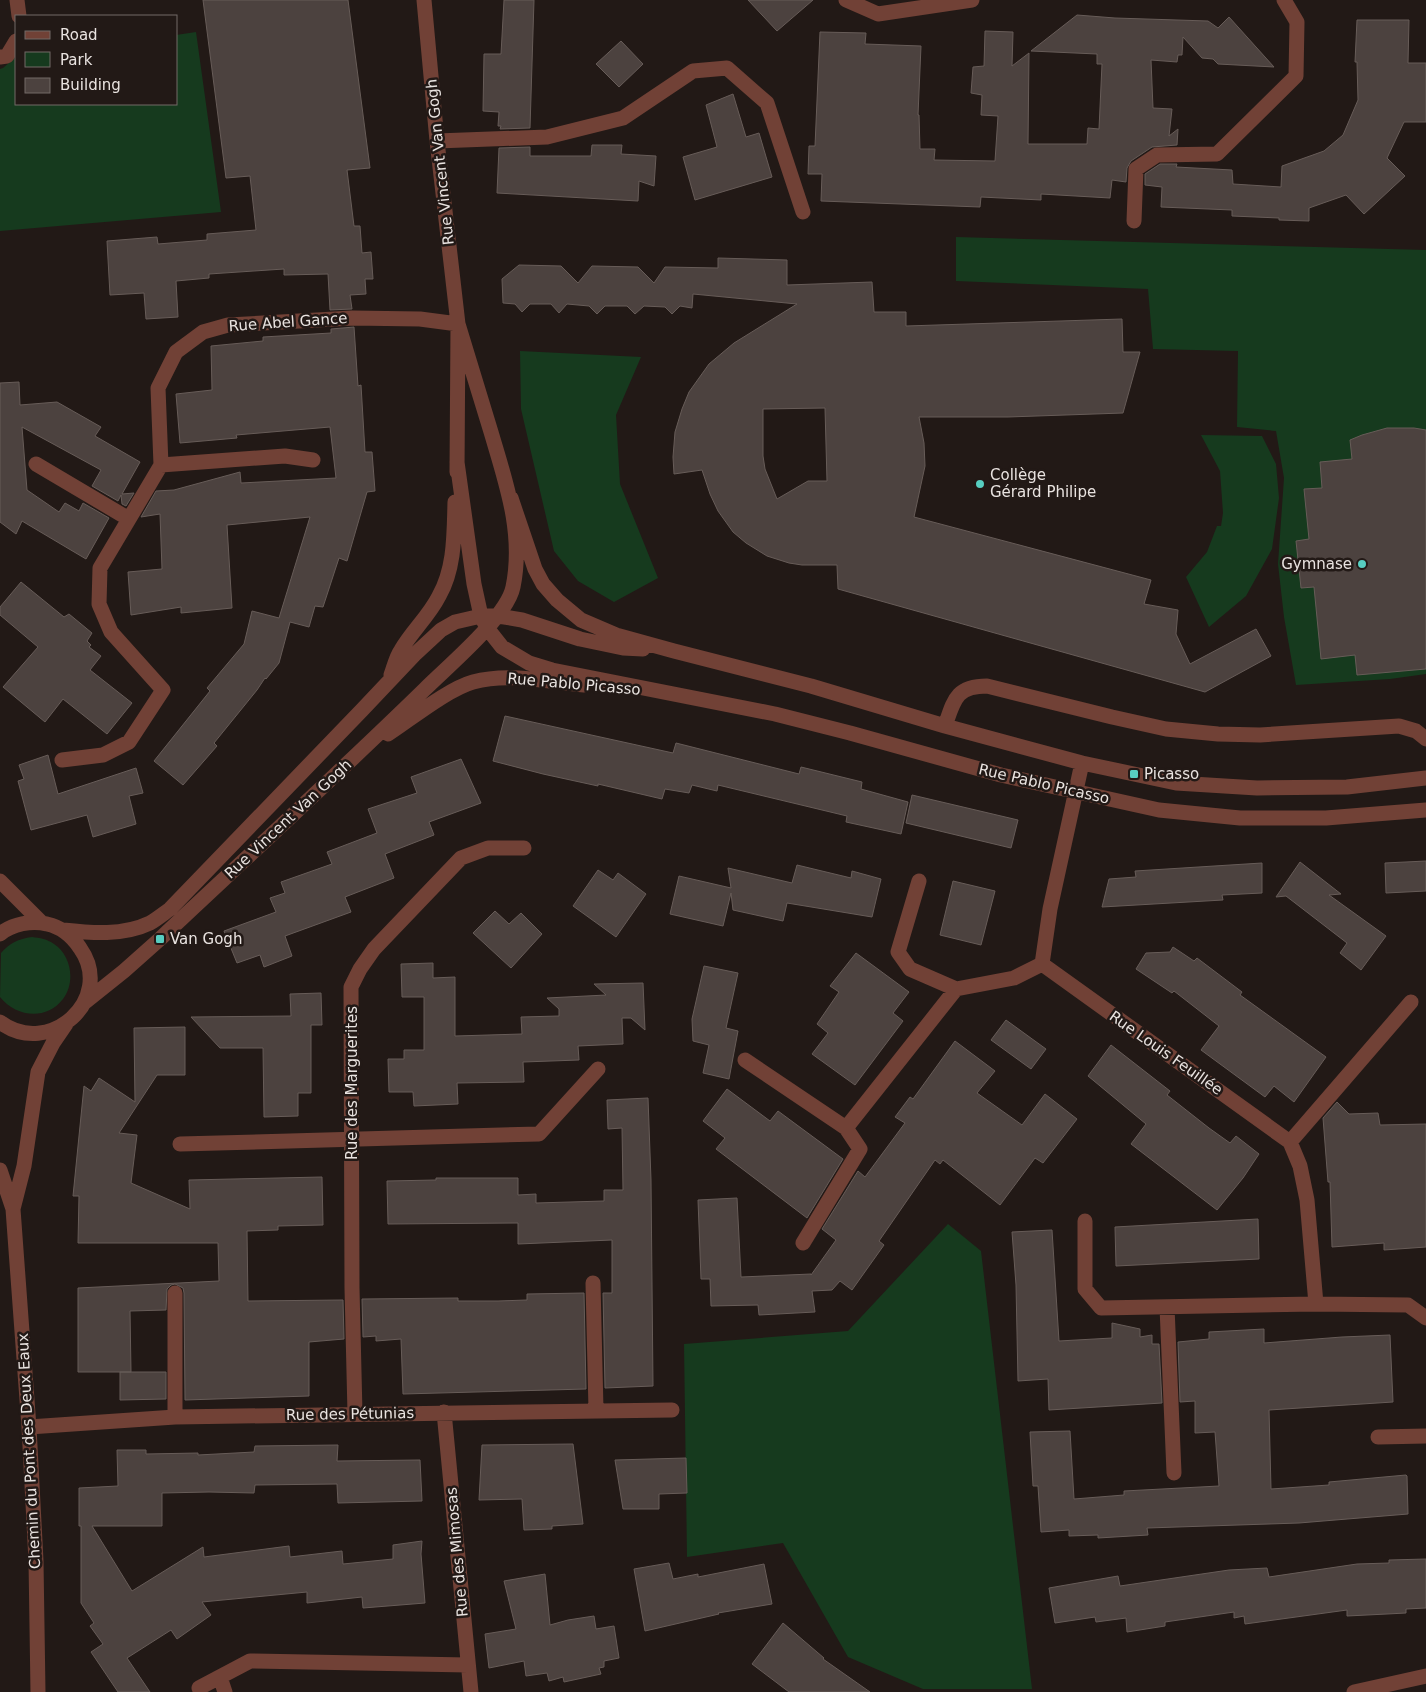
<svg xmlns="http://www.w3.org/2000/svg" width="1426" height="1692" font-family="'DejaVu Sans',sans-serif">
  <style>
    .green { fill: #163a1e }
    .building { fill: #4c423f; stroke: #675c58; fill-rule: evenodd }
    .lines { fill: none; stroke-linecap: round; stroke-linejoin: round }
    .minor { stroke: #714136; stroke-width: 15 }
    .poi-dot { fill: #57cec1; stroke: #221916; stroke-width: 2 }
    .labels { text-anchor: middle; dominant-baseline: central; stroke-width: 5; stroke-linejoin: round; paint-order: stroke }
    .street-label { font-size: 15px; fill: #e9e3e0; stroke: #221916 }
    .poi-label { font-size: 15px; fill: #e9e3e0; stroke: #221916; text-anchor: start }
  </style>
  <rect width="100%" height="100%" fill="#221916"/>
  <path class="green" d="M 196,32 L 221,212 L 0,231 L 0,69 L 3,68 L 16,57 L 16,104 L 176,104 L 176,35 Z
    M 956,237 L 1426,250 L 1426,674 L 1390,679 L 1296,685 L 1284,617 L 1278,564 L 1284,478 L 1276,431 L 1237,427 L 1238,351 L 1153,349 L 1148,289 L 956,281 Z
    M 520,351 L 641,357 L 616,415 L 620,484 L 658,578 L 614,602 L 578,581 L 554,551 L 521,409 Z
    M 1201,435 L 1262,436 L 1276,464 L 1279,498 L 1272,549 L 1246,596 L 1209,627 L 1186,577 L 1207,552 L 1217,526 L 1221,526 L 1223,513 L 1220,471 Z
    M 32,937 C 40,938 47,939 54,944 C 71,955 76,982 63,999 C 46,1021 16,1017 0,997 L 1,953 C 10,943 18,939 32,937 Z
    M 948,1224 L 981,1251 L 1032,1689 L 923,1689 L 848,1657 L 783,1543 L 687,1557 L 684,1344 L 848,1331 Z"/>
  <path class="building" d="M 203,0 L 348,0 L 370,168 L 347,170 L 354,226 L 360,226 L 362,253 L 371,252 L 373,279 L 365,279 L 366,294 L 350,295 L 352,309 L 330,310 L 328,274 L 284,275 L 284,269 L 209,274 L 209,278 L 176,281 L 178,317 L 146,319 L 144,293 L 110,295 L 107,241 L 157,237 L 158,244 L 207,240 L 207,234 L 256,230 L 250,176 L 226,178 Z
    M 504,0 L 534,0 L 530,128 L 500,129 L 501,126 L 498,126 L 499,112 L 483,111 L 484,54 L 501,54 Z
    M 748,0 L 813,0 L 777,31 Z
    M 1077,15 L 1115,18 L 1208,21 L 1218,28 L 1229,17 L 1274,67 L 1218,64 L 1213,59 L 1202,58 L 1183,37 L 1182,55 L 1178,55 L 1177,62 L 1151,60 L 1153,108 L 1172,109 L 1169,136 L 1178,129 L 1177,145 L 1152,147 L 1131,161 L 1127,168 L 1126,182 L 1112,180 L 1110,198 L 1041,194 L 1041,200 L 981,197 L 980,207 L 821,201 L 822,174 L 808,174 L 809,146 L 815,146 L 820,32 L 866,33 L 865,44 L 921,46 L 918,115 L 919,115 L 920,149 L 935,149 L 934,160 L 995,161 L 998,116 L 981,115 L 982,95 L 971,93 L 973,67 L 984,66 L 985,31 L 1013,32 L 1012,66 L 1029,53 L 1028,144 L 1087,144 L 1088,128 L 1099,129 L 1102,64 L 1097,64 L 1097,54 L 1031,51 Z
    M 1357,20 L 1409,20 L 1408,63 L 1426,63 L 1426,122 L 1404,122 L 1387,158 L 1405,176 L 1364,214 L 1346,195 L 1309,208 L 1309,221 L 1279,220 L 1279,218 L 1232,216 L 1232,210 L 1161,207 L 1162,187 L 1145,185 L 1145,174 L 1160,164 L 1177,164 L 1176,167 L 1232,170 L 1233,184 L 1281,187 L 1282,166 L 1324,151 L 1343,135 L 1358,100 L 1357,62 L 1355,62 Z
    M 621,41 L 643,64 L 619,87 L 596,64 Z
    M 733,94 L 746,137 L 759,133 L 772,177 L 695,200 L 683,157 L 717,147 L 706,105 Z
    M 592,145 L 622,145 L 621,154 L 656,156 L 654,186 L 639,181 L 638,201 L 497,193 L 499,148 L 530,147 L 530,156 L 591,156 Z
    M 718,258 L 787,260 L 787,285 L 872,282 L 874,312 L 906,312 L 906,326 L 1122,319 L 1123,352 L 1140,352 L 1123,413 L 1008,417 L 919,417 L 924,443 L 925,466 L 914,517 L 1151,580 L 1144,604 L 1178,610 L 1176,634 L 1190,664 L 1256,629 L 1271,656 L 1205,692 L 838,589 L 837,565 L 802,565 L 789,563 L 767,556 L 746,543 L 733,532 L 718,511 L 710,494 L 702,470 L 674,474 L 673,457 L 675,432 L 682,409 L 689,392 L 709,364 L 734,343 L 797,304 L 693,294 L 692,308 L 680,306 L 672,314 L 665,307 L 644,306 L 635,314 L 627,306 L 605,306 L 597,314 L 589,306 L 567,304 L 559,313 L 551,304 L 530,304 L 522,312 L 515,304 L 503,303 L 502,279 L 519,265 L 561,266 L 578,283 L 592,266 L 638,267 L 654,283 L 665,267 L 718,268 ZM 825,408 L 827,481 L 808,481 L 777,499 L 765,469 L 763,456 L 763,409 Z
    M 354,327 L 358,386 L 361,385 L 365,452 L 372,452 L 375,491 L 367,492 L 347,561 L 339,558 L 323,607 L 315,606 L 309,627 L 290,622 L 279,663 L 266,679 L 265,678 L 257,690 L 214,743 L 217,746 L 183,785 L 154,761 L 210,691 L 207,688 L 244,644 L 252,611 L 279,618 L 310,517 L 227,525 L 232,608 L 181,613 L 181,607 L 131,615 L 128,572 L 162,569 L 160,514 L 141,517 L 156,491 L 174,490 L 240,472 L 241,483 L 336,478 L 330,427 L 236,435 L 237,438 L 180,443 L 176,394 L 212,390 L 211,346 L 263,341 L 263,337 L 331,333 L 331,329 Z
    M 19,382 L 20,405 L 57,402 L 101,427 L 95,436 L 140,462 L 122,494 L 134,493 L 126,506 L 122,504 L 121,495 L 118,501 L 92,486 L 101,470 L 22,427 L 27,490 L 59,512 L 65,503 L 79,511 L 83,503 L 109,518 L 86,559 L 22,521 L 16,534 L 0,522 L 0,383 Z
    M 1387,428 L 1414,428 L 1426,430 L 1426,669 L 1357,675 L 1355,655 L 1321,659 L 1314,587 L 1301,588 L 1296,541 L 1309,539 L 1304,489 L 1322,488 L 1320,462 L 1352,459 L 1350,440 L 1362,435 Z
    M 21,582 L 64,617 L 69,614 L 92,633 L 87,641 L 91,645 L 89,647 L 101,656 L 90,670 L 132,703 L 107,734 L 63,699 L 45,722 L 3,687 L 38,647 L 0,615 L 0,607 Z
    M 505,716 L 673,753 L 676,743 L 799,774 L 801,767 L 862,782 L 861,789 L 908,802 L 901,834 L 846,822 L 847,816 L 718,785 L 717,791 L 692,785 L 689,793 L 665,789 L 662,799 L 598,784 L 598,786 L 543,774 L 493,761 Z
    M 48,755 L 58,794 L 136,768 L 143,793 L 129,796 L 136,824 L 93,837 L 87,815 L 31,830 L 18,781 L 24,779 L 19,765 Z
    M 461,759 L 481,803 L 429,822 L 434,835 L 385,854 L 394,878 L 345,897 L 351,912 L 285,936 L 292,956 L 264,967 L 260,955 L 237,963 L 224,931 L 276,912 L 270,898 L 285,893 L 281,882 L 332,864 L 327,852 L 377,833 L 368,809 L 417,793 L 411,777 Z
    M 912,795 L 1018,820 L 1011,848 L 906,823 Z
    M 1426,861 L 1426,891 L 1386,893 L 1385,863 Z
    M 1300,862 L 1341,894 L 1329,895 L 1386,936 L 1361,970 L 1340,953 L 1347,943 L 1286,896 L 1276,897 Z
    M 1262,863 L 1262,893 L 1222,895 L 1223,900 L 1102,907 L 1109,879 L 1136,877 L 1135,871 Z
    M 797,865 L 851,878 L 852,871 L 881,879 L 872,917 L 787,903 L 783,921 L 733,910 L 731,893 L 723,926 L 670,914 L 679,876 L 731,888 L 728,868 L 792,883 Z
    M 598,870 L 613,880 L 618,873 L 646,894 L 616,937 L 573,906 Z
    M 953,881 L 995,891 L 981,945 L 940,935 Z
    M 495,911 L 509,924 L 521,913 L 542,934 L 511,968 L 473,933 Z
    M 1173,947 L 1194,961 L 1197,958 L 1242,992 L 1240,995 L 1326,1057 L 1294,1102 L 1274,1086 L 1265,1097 L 1201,1050 L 1219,1026 L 1174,991 L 1172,993 L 1136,969 L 1146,953 L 1170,952 Z
    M 856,953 L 909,992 L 893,1013 L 903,1021 L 855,1085 L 812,1054 L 828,1033 L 817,1024 L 839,992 L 830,986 Z
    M 433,963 L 433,978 L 455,977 L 455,1036 L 522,1034 L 521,1017 L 559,1016 L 559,1009 L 547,998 L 606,995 L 594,984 L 643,983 L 645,1030 L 631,1018 L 622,1018 L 623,1044 L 578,1046 L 579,1060 L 523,1062 L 524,1082 L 457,1083 L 458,1104 L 414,1106 L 413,1092 L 389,1092 L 388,1059 L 404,1059 L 404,1050 L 424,1050 L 424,997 L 402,997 L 401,964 Z
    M 704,966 L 738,973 L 726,1028 L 738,1031 L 729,1079 L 703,1073 L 709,1045 L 693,1041 L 692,1019 Z
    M 321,993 L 322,1025 L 311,1025 L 311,1093 L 298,1093 L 298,1116 L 264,1117 L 263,1048 L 220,1048 L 191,1017 L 291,1016 L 290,994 Z
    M 1006,1020 L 1046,1049 L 1031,1069 L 991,1040 Z
    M 185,1027 L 185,1075 L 157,1075 L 119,1133 L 137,1135 L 131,1183 L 190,1209 L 189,1180 L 322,1177 L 323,1225 L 278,1226 L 278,1230 L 247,1231 L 248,1301 L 343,1300 L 344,1339 L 309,1342 L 309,1396 L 185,1400 L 184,1293 L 183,1288 L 175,1284 L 171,1285 L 167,1289 L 166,1310 L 130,1311 L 131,1372 L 78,1372 L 78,1288 L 219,1281 L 218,1243 L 78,1243 L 79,1196 L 73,1196 L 84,1086 L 91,1091 L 99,1078 L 135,1102 L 134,1028 Z
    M 955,1041 L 995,1071 L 977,1093 L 1022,1125 L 1045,1094 L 1077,1119 L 1043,1163 L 1035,1158 L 1000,1205 L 943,1160 L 940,1164 L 935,1160 L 879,1241 L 884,1245 L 852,1290 L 840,1281 L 832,1290 L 812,1291 L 815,1312 L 759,1315 L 758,1305 L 711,1306 L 710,1279 L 701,1279 L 698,1200 L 737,1198 L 741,1277 L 811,1274 L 811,1275 L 836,1240 L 822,1229 L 858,1171 L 865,1177 L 905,1123 L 895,1117 L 910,1097 L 913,1099 Z
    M 1111,1045 L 1170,1091 L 1167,1095 L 1209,1128 L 1230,1143 L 1236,1136 L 1259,1154 L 1243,1178 L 1217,1210 L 1131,1144 L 1146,1124 L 1088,1076 Z
    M 727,1089 L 770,1121 L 778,1111 L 843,1159 L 807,1218 L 716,1149 L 725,1138 L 703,1121 Z
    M 648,1098 L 651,1180 L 653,1386 L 605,1388 L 603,1293 L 612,1293 L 612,1240 L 518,1244 L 518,1223 L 388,1224 L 387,1181 L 436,1180 L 436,1178 L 518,1178 L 518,1195 L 536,1194 L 536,1203 L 604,1201 L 604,1190 L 623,1190 L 622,1128 L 608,1129 L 607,1100 Z
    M 1337,1102 L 1349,1114 L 1378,1113 L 1380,1125 L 1426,1124 L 1426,1247 L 1384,1250 L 1384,1243 L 1332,1247 L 1330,1182 L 1328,1182 L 1323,1118 Z
    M 1258,1219 L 1259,1259 L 1116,1266 L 1115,1227 Z
    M 1052,1230 L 1059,1341 L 1112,1338 L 1112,1323 L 1140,1329 L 1140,1337 L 1152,1335 L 1152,1344 L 1159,1344 L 1162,1403 L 1049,1410 L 1048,1379 L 1018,1381 L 1016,1285 L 1012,1232 Z
    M 584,1293 L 586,1389 L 403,1394 L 401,1339 L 376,1341 L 376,1336 L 363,1337 L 362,1299 L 458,1298 L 458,1301 L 498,1301 L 527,1300 L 527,1294 Z
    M 1264,1329 L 1264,1343 L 1342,1337 L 1390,1335 L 1393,1402 L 1269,1410 L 1271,1489 L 1329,1485 L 1329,1482 L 1406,1475 L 1407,1476 L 1408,1514 L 1299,1523 L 1147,1528 L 1148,1535 L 1098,1538 L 1098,1535 L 1069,1536 L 1069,1530 L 1041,1532 L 1038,1486 L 1033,1486 L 1030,1432 L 1070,1431 L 1074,1499 L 1124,1495 L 1124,1491 L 1219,1486 L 1215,1432 L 1195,1433 L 1195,1401 L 1180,1402 L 1178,1342 L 1209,1339 L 1209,1332 Z
    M 120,1372 L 166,1372 L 166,1399 L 120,1400 Z
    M 573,1444 L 583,1524 L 552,1526 L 552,1529 L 524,1530 L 522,1499 L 479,1500 L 482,1445 Z
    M 338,1445 L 337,1461 L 420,1460 L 422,1501 L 338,1503 L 337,1484 L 255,1485 L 254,1493 L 209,1492 L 162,1493 L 162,1526 L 92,1526 L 132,1591 L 203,1547 L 204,1557 L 289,1546 L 290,1557 L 342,1551 L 343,1564 L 393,1559 L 393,1545 L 422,1541 L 421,1554 L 425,1603 L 363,1608 L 362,1597 L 307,1603 L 307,1592 L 202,1602 L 211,1615 L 177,1639 L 171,1630 L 127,1658 L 150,1692 L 118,1692 L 91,1652 L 103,1644 L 90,1626 L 94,1623 L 81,1603 L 81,1526 L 79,1526 L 79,1488 L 118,1486 L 117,1450 L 146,1450 L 146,1454 L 198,1453 L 198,1455 L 254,1452 L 255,1446 Z
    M 686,1458 L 687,1493 L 659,1494 L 659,1509 L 623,1509 L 615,1460 Z
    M 1426,1559 L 1426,1608 L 1406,1609 L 1406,1613 L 1387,1614 L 1347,1616 L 1347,1610 L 1245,1624 L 1244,1616 L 1234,1618 L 1234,1612 L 1165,1622 L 1165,1626 L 1127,1632 L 1126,1618 L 1096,1622 L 1095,1617 L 1055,1623 L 1049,1588 L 1118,1576 L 1120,1586 L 1229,1570 L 1267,1568 L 1269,1577 L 1357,1564 L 1389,1563 L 1389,1560 Z
    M 669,1563 L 673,1579 L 698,1574 L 698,1577 L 764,1564 L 772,1604 L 718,1613 L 719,1614 L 645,1631 L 634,1569 Z
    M 545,1574 L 550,1625 L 568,1620 L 594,1616 L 596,1629 L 614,1626 L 619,1658 L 604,1661 L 604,1667 L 599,1668 L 601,1674 L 564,1682 L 563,1677 L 549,1681 L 547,1673 L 526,1676 L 524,1661 L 489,1668 L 485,1634 L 516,1629 L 504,1581 Z
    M 783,1623 L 824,1658 L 823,1659 L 870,1692 L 789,1692 L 752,1664 Z"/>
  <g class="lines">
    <path class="minor" d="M 17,0 L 19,16
      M 424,0 L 437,141 L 458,324 L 457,472
      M 846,0 L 878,14 L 972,0
      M 0,57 L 7,56 L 16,41
      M 437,141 L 547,137 L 623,118 L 693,71 L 727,68 L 767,103 L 803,212
      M 1134,221 L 1136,169 L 1157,155 L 1217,154 L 1296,76 L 1297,22 L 1284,0
      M 457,462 L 474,584 L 481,616 L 487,628 L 502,647 L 529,663 L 552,670 L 775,714 L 850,733 L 1001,775 L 1159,810 L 1240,818 L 1326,818 L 1426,810
      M 36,464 L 129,519
      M 161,465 L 285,456 L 313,460
      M 511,498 L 535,569 L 543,584 L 557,600 L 581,620 L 616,635 L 674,651 L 811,686 L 945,726 L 1082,763 L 1176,783 L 1257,788 L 1347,787 L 1426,778
      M 391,675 C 394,667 396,657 401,650 C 412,631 429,616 439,596 C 455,568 454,534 455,502
      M 945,726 C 954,700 956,686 987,686 L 1112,717 L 1166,729 L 1218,734 L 1260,735 L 1399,726 L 1416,731 L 1426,739
      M 388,734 C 411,719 448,689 473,682 C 509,672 548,682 584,685
      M 62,760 L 103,755 L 129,742 L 163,690 L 111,632 L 99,604 L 100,568 L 161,465 L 158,388 L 176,352 L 203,332 L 228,325 L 352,318 L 420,319 L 458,324
      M 0,881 L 41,922
      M 919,881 L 898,952 L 910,969 L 956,989
      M 63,930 C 91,933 123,936 150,923 C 157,919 163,914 170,909 L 362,710 L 414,655 L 441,630 L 455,622 L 481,616 L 498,616 L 522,620 L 580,639 L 623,648 L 643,649
      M 0,934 C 12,924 32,920 47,924 C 61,927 72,936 80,948 C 116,999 49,1059 0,1022
      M 1042,964 L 1290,1142 L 1300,1166 L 1307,1200 L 1316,1304 L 1408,1305 L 1426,1318
      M 84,1003 L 124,971 L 160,939 C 248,856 338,774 425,689 C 448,666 507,617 513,587 C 524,533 506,483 491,432 C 480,396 469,360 458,324
      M 745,1060 L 846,1128 L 860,1149 L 803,1243
      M 846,1128 L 956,989 L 1014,978 L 1042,964 L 1050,909 L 1082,763
      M 1290,1142 L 1411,1002
      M 180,1144 L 539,1134 L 598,1069
      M 0,1170 L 13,1209 L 29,1427 L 36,1561 L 38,1692
      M 13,1209 L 24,1166 L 38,1072 L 53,1043 L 66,1024
      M 1085,1221 L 1085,1289 L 1101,1308 L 1316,1304
      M 593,1283 L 596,1410
      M 1167,1307 L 1174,1473
      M 444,1412 L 471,1692
      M 355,1414 L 352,1288 L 351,987 L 360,969 L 374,949 L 461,858 L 488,848 L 524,848
      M 175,1417 L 175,1293
      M 29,1427 L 175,1417 L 672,1410
      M 1378,1437 L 1426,1436
      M 220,1677 L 225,1692
      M 199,1688 L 250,1661 L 468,1665
      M 1354,1692 L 1426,1676"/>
  </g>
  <g class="poi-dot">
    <circle cx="980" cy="484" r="5"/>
    <circle cx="1362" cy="564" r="5"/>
    <rect x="1129" y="769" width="10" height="10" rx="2.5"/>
    <rect x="155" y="934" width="10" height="10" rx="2.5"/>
  </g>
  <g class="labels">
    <g class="street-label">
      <text transform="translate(440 162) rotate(-96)">Rue Vincent Van Gogh</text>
      <text transform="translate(288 322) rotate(-4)">Rue Abel Gance</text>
      <text transform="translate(574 684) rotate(5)">Rue Pablo Picasso</text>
      <text transform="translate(1044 784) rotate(13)">Rue Pablo Picasso</text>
      <text transform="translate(288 819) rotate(-43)">Rue Vincent Van Gogh</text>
      <text transform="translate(1166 1053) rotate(35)">Rue Louis Feuillée</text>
      <text transform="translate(352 1083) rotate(-90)">Rue des Marguerites</text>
      <text transform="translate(350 1414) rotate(-1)">Rue des Pétunias</text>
      <text transform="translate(29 1451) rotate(-93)">Chemin du Pont des Deux Eaux</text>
      <text transform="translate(457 1552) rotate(-95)">Rue des Mimosas</text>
    </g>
    <g class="poi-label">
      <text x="990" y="475">Collège<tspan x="990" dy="17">Gérard Philipe</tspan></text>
      <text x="1352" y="564" text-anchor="end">Gymnase</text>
      <text x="1144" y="774">Picasso</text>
      <text x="170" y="939">Van Gogh</text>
    </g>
  </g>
  <rect x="15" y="15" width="162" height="90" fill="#221916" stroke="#726a67"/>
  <rect x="25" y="31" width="25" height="8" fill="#714136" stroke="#726a67"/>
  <text x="60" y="40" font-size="15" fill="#e9e3e0">Road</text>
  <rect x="25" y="52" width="25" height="15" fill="#163a1e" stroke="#726a67"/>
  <text x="60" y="65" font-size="15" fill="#e9e3e0">Park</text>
  <rect x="25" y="78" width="25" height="15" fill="#4c423f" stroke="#726a67"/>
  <text x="60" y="90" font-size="15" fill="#e9e3e0">Building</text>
</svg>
